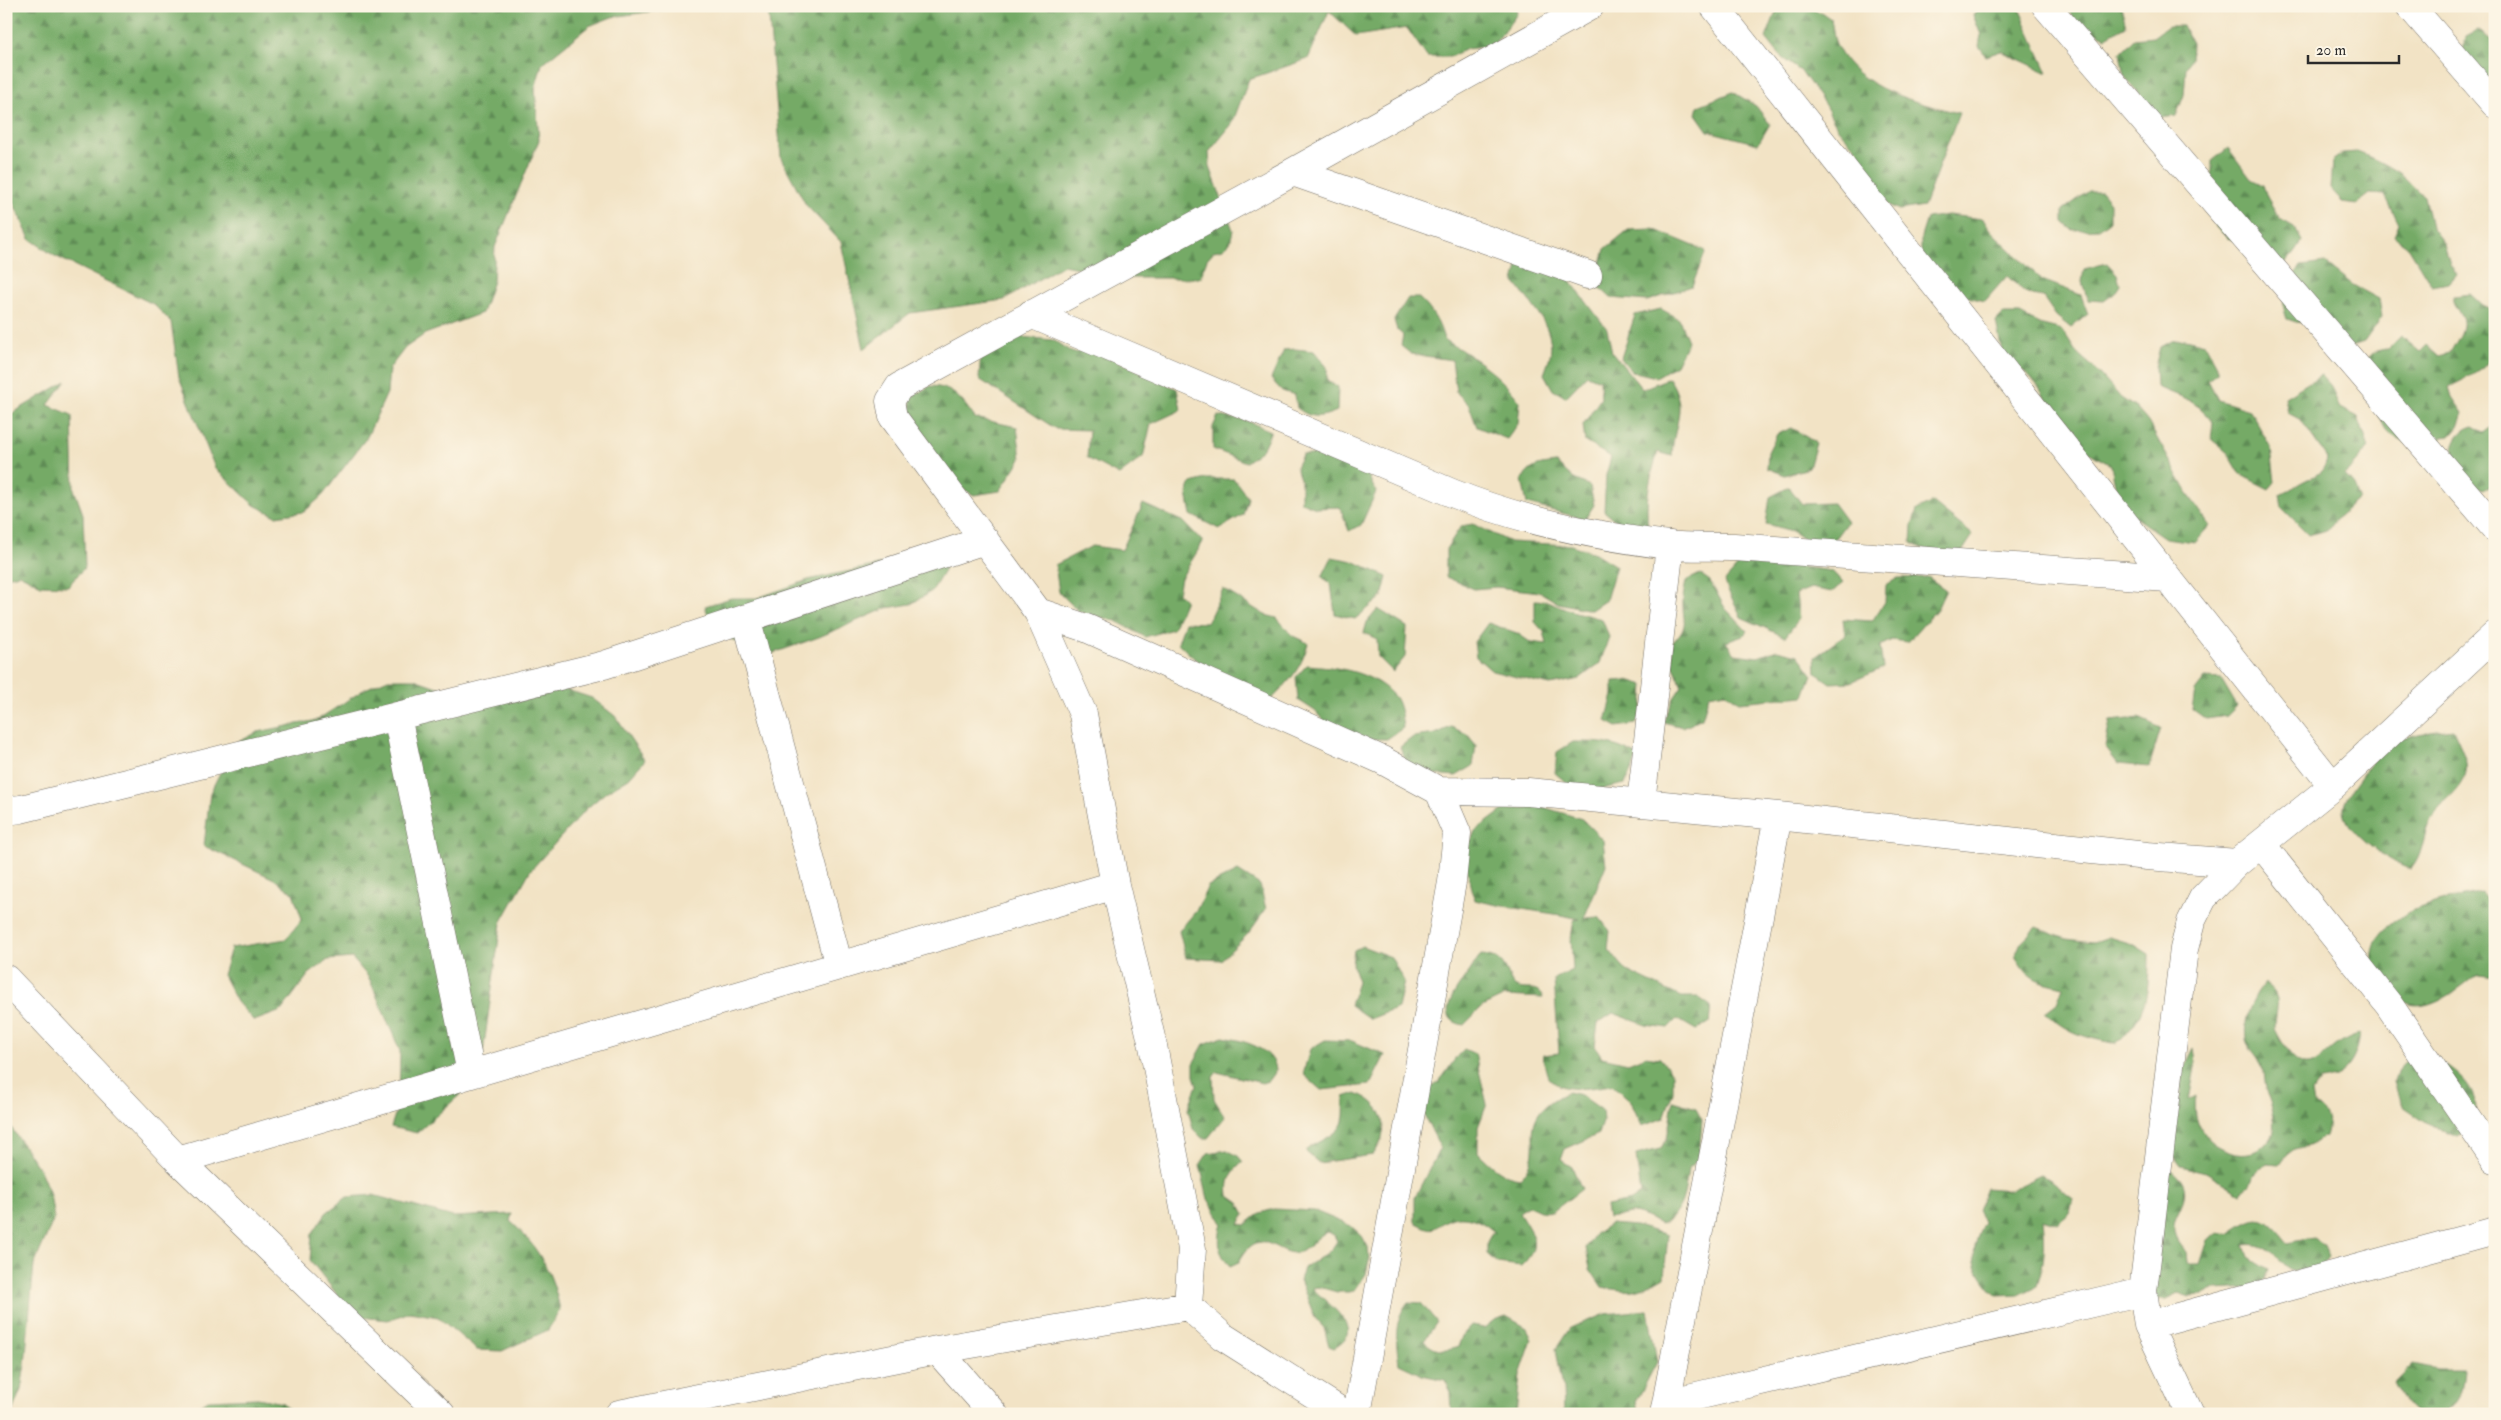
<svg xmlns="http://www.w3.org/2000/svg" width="2501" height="1420" font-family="'IM FELL Double Pica',serif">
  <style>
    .forest { fill: url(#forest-firs); stroke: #506a48 }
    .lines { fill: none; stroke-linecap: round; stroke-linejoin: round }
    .street-casing { stroke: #716b61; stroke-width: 29 }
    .street { stroke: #fff; stroke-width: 28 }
  </style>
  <defs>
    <pattern id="forest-firs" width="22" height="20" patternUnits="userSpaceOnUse" patternTransform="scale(1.25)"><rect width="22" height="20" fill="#74aa66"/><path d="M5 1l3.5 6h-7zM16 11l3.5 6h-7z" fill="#5f8b54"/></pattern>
  </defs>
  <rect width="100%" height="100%" fill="#fcf5e5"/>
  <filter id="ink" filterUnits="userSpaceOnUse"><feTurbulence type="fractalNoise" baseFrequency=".02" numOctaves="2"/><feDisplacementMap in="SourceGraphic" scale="10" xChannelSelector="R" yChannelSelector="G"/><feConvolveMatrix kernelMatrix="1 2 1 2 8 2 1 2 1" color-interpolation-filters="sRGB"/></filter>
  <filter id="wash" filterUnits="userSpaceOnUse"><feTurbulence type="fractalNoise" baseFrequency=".0096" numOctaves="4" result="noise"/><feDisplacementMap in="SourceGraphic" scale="20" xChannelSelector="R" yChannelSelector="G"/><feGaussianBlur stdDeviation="1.12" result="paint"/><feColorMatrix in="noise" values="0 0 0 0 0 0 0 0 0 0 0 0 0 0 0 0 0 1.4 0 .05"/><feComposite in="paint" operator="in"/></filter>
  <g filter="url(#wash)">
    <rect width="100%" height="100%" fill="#f2e3c5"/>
    <path class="forest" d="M 6,6 L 675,6 L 662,10 L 612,17 L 589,26 L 542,64 L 535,89 L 539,140 L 495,247 L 493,281 L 482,313 L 425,334 L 405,348 L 389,369 L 387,393 L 367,437 L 323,495 L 304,512 L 276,516 L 254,505 L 215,468 L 179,377 L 171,322 L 153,304 L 53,255 L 30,239 L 6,187 Z
      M 768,6 L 1516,6 L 1517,14 L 1495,43 L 1484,47 L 1466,49 L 1450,57 L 1427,57 L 1407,28 L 1356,36 L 1329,11 L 1308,59 L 1249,79 L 1232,124 L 1209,152 L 1210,167 L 1233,230 L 1230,243 L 1223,249 L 1214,251 L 1207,259 L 1200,278 L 1129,278 L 1063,265 L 1004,300 L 910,313 L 864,349 L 841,242 L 806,205 L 781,158 Z
      M 1782,6 C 1802,6 1815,7 1831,19 C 1833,28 1833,38 1837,46 C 1856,89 1918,103 1959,113 L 1924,206 L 1899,210 L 1888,205 L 1866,173 L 1858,151 L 1838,129 L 1825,105 L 1802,72 L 1782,58 L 1766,38 L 1776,12 Z
      M 1979,6 L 2018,6 L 2048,73 L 2001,51 L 1986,56 L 1979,46 L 1981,35 L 1973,15 L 1979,11 Z
      M 2062,6 L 2121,6 L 2126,26 L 2106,37 L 2078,25 L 2067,9 Z
      M 2168,26 L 2183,26 L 2192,43 L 2191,59 L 2186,68 L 2184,95 L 2176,116 L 2160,118 L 2124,76 L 2120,53 L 2134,39 L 2153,37 Z
      M 2478,30 L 2495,43 L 2495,96 L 2462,56 L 2466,36 Z
      M 1733,92 L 1756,106 L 1770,124 L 1758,144 L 1708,131 L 1696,114 L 1698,106 Z
      M 2228,148 L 2251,179 L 2263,185 L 2267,197 L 2280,219 L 2294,227 L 2302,241 C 2295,254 2288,262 2275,269 L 2242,243 L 2227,238 L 2214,224 L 2191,185 L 2208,182 L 2212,171 L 2212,161 Z
      M 2357,152 C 2371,157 2387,165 2400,174 C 2409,180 2415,190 2424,196 L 2431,227 L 2444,244 L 2450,264 L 2457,274 L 2449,283 L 2432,286 L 2407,245 L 2394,236 L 2399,224 L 2385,195 L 2370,194 L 2357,204 L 2342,202 L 2330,189 L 2332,161 L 2343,153 Z
      M 2089,191 L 2101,191 L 2110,202 L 2110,221 L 2099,229 L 2072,230 L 2063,222 L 2063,210 Z
      M 1948,215 L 1983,219 L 1990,230 L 2042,280 L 2081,295 L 2088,314 L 2071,328 L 2056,316 L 2043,297 L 2027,294 L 2007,276 L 1985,301 L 1950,293 L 1921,253 L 1921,237 L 1927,218 Z
      M 1653,229 L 1706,251 L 1692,286 L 1647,301 L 1611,298 L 1595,283 L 1605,249 L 1628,230 Z
      M 1520,259 L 1569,279 L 1607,329 L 1612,352 L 1642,389 L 1669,378 C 1689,409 1673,423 1672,456 L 1658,452 C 1649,480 1645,500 1648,529 C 1629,533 1618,523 1604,511 L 1606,475 L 1611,457 L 1585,442 L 1583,425 L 1601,398 L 1600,380 L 1587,375 L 1566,397 L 1553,390 L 1544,374 C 1548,363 1553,351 1550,339 C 1546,318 1527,299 1514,282 Z
      M 2107,263 L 2117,274 L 2120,285 L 2114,294 L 2104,301 L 2088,300 L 2082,282 L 2084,269 Z
      M 2325,263 L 2353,285 L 2379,299 L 2382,317 L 2364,342 L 2346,348 L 2324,325 L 2296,322 L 2287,319 C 2278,295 2288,284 2301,266 Z
      M 2470,294 L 2482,305 L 2495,311 C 2495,363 2497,363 2449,387 L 2452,397 L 2463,413 L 2458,427 L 2450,436 L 2442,437 L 2435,454 C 2420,448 2403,443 2389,433 C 2384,429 2381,419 2378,413 C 2368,393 2352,350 2388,349 L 2401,336 L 2420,352 L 2427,345 L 2439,356 L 2450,353 C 2456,341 2468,328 2461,315 C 2456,307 2452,306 2453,296 Z
      M 1408,298 L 1419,298 C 1432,310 1439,322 1444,339 C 1475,359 1498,372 1520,402 L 1518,424 L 1507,439 L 1477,427 L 1469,405 L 1456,392 L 1452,360 L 1411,354 L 1401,346 L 1403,335 L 1397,330 L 1394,320 Z
      M 1661,309 L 1679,319 L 1688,341 L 1676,365 L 1656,377 L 1631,371 L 1621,358 L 1635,315 Z
      M 2003,314 L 2020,314 L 2039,324 L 2062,330 L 2076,352 L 2093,367 L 2121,398 L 2136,408 L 2148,422 L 2190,497 L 2210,525 L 2195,542 L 2165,538 L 2133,516 L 2117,495 L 2111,465 C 2088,453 2068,440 2055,418 C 2047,404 2043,390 2031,378 C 2024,370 2012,364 2003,358 L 1996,321 Z
      M 1010,336 L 1053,340 L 1073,353 L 1093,349 L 1177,389 L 1181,410 L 1151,424 L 1143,457 L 1119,475 L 1087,458 L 1089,430 L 1056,429 L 979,379 L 981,349 Z
      M 2185,339 L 2205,344 L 2217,366 L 2217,373 L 2208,380 L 2218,400 L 2250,410 L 2271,448 L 2275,482 L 2269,489 L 2241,475 L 2228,453 L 2211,439 L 2213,422 C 2198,401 2180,396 2156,387 L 2155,367 L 2160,347 L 2171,341 Z
      M 1295,349 L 1314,351 L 1327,367 L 1327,380 L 1338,387 L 1337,411 C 1321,418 1311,419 1297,408 L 1295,395 L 1282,391 L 1271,379 L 1284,350 Z
      M 2321,375 L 2331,386 L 2339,407 L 2358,417 L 2369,448 L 2345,475 L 2354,485 L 2359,498 L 2339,516 L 2329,529 L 2309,535 L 2282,508 L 2280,495 C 2289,491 2297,484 2306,480 C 2318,474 2324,473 2327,458 L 2301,420 L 2288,413 L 2285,397 Z
      M 66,381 L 48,405 L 72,415 L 74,489 L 83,514 L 85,567 L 68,586 L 41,585 L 19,574 L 6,577 L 6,417 Z
      M 930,386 C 954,387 962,400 975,418 L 1017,427 L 1021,459 L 1000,491 L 974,495 L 955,485 L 912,427 L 910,398 Z
      M 1218,416 L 1245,420 L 1271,431 L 1262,450 L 1246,462 L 1213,449 L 1213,427 Z
      M 2495,425 L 2495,484 L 2483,489 L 2466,483 C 2462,476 2454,465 2453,457 C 2451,442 2460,429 2473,426 L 2484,432 Z
      M 1792,428 L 1816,443 L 1809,468 L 1785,475 L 1767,468 L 1768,452 L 1777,434 Z
      M 1302,455 L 1316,455 L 1368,475 L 1376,492 L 1361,525 L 1349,531 L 1340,507 L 1316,508 L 1301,502 L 1301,482 L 1296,467 Z
      M 1556,463 L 1574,479 L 1590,486 L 1594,505 L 1585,519 L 1527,504 L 1522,480 C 1531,465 1540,465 1556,463 Z
      M 1206,479 L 1234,479 L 1248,498 L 1243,515 L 1219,529 L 1191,515 L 1187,493 L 1191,483 Z
      M 1789,487 L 1802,504 L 1833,503 L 1847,522 L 1830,545 L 1811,545 L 1792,531 L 1766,524 L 1770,497 Z
      M 1932,502 L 1973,535 L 1960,555 L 1925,550 L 1911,543 L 1912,525 L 1917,510 Z
      M 1143,504 L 1184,522 L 1203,542 L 1181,578 L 1178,593 L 1185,600 L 1173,629 L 1145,637 L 1116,621 L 1079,612 L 1059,592 L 1055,565 L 1092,546 L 1122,550 Z
      M 1473,524 L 1510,542 L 1571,545 L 1595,553 L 1616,566 L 1606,600 L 1591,610 L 1558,603 L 1540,592 L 1496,587 L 1474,589 L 1446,577 L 1446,549 L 1461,526 Z
      M 947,542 L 944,571 L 932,591 L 911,604 L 887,608 L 819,637 L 768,655 L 714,632 L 705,606 L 731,598 L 757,598 L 808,580 L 887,563 Z
      M 1332,557 L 1353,561 L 1387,577 L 1382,597 L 1355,619 L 1335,614 L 1331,584 L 1322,577 Z
      M 1766,562 L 1832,571 L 1843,583 L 1832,592 L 1811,588 L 1796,594 L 1799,619 L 1785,637 L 1741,617 C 1736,604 1728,594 1725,581 L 1739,565 Z
      M 1700,574 L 1710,581 L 1725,608 L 1747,631 L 1743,636 L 1726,642 L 1735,654 L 1758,657 L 1777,650 L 1798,655 L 1812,674 L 1804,696 L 1739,702 L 1725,692 L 1709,695 L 1702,718 L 1683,727 L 1663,722 L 1674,698 L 1682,686 L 1673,664 L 1672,643 C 1691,623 1682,623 1683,600 C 1683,594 1685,587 1686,581 Z
      M 1928,577 L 1946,590 L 1937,609 L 1908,642 L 1892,640 L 1880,646 L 1883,668 L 1851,682 L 1830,683 L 1816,673 L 1815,657 L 1845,635 L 1843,619 L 1872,621 L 1885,602 L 1886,585 L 1898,578 Z
      M 1223,589 L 1265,615 L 1277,618 L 1293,636 L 1308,643 C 1302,668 1289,682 1271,700 L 1198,662 L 1178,643 L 1185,622 L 1207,623 Z
      M 1535,600 L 1547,601 L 1575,612 L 1602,619 L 1609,637 L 1600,663 L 1579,679 L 1550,685 L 1492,671 L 1476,657 L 1474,642 L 1488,623 L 1517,633 L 1530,642 L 1547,644 L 1544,632 L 1535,622 Z
      M 1378,609 L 1407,627 L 1405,657 L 1393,672 L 1378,657 L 1377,639 L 1364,633 L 1367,622 Z
      M 1307,665 C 1338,667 1371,671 1393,695 C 1400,702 1402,718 1403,728 L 1387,739 L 1350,739 L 1328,726 L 1315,711 L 1298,700 L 1296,677 Z
      M 2205,678 L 2221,679 L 2237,706 L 2227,716 L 2206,719 L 2192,709 L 2195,691 Z
      M 388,679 L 414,679 L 461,695 L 540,684 L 567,690 L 592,698 L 615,716 L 645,760 L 629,778 L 606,792 L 586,809 L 530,871 L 501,923 L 482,1060 L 473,1083 L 417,1133 L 391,1127 L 399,1102 L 400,1051 L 369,978 L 352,958 L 328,960 L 309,974 L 281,1011 L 254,1021 L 237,1002 L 223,975 L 231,948 L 286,939 L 302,919 L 293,893 L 274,879 L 204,846 L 210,793 L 234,744 L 258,732 L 317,720 L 365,689 Z
      M 1628,680 L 1644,685 L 1642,710 L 1636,724 L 1617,727 L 1606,721 L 1613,695 L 1613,681 Z
      M 2139,718 L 2161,728 L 2149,767 L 2118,764 L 2105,747 L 2110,721 Z
      M 1451,727 L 1467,734 L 1476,745 L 1473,766 L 1456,776 L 1431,774 L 1408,766 L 1400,747 L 1413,737 L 1435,734 Z
      M 2453,729 C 2457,739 2462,748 2465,758 C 2474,788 2438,799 2429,823 C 2422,840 2423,855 2411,869 C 2391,863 2342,832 2344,808 C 2345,796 2356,784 2362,775 C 2369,765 2380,750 2391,744 C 2410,733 2432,732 2453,729 Z
      M 1573,742 C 1602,742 1612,742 1638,756 L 1625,784 L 1596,790 L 1574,789 L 1555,773 L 1557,752 Z
      M 1540,806 L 1582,819 L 1603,840 L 1606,865 L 1584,918 L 1599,917 L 1610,931 L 1608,949 L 1627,971 L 1681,997 L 1698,997 L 1711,1006 L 1709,1023 L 1696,1030 L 1677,1019 L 1668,1028 L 1646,1025 L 1613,1013 L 1598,1023 L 1595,1046 L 1602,1057 L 1628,1063 L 1645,1056 L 1660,1058 L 1673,1074 L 1673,1092 L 1664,1118 L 1642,1126 L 1630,1100 L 1612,1085 C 1594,1087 1557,1096 1547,1074 C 1545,1068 1544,1061 1543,1055 L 1559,1053 L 1554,979 L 1573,970 L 1571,938 L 1574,920 L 1580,919 C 1545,911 1510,909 1475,900 L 1464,857 L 1475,831 L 1503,810 Z
      M 1238,871 L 1260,885 L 1266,909 L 1248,934 L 1221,960 L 1186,958 L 1179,931 L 1196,911 L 1208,886 Z
      M 2481,892 C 2501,913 2495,948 2495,976 L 2477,974 C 2462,987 2426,1015 2405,1003 C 2391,995 2381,978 2371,965 C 2372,957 2371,946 2377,939 C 2400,906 2445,900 2481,892 Z
      M 2036,927 L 2066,939 L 2094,942 L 2109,937 L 2133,944 L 2149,954 C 2149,995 2147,1014 2117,1044 C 2085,1037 2071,1035 2045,1012 L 2057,1003 L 2063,987 C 2036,980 2030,981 2015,956 L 2021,942 Z
      M 1362,946 L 1391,957 L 1404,982 L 1398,1008 L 1370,1019 L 1350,1005 L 1358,981 L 1352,964 L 1354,950 Z
      M 1481,955 C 1511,956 1506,982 1516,987 C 1527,992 1538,984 1543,998 L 1505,996 L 1482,1007 L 1464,1025 C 1429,1019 1462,982 1470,971 C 1474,965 1476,960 1481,955 Z
      M 2264,983 C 2285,997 2275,1007 2275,1029 C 2311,1101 2321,1041 2360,1034 C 2357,1059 2346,1079 2320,1081 L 2312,1092 L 2314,1105 C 2326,1114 2330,1121 2325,1136 C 2321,1138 2316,1143 2311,1145 C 2294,1152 2292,1146 2280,1164 L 2266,1163 L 2254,1174 L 2250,1186 L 2240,1193 L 2206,1172 L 2181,1166 L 2166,1145 L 2176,1120 L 2181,1095 L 2183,1070 L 2194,1048 L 2196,1062 L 2189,1100 L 2196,1096 C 2193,1117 2199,1136 2219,1147 C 2232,1153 2246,1157 2259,1149 C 2285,1133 2272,1111 2265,1088 C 2263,1079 2264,1070 2260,1062 C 2257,1054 2247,1047 2246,1039 C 2243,1017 2252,1001 2264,983 Z
      M 1223,1037 C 1242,1040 1274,1048 1276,1070 L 1268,1081 L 1262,1083 L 1217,1072 L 1213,1077 L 1214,1099 L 1225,1117 L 1208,1138 L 1202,1138 L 1193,1129 L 1188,1109 L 1197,1085 L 1194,1076 L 1194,1062 L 1204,1044 Z
      M 1325,1040 L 1352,1041 L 1385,1055 L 1370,1085 L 1321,1090 L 1303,1074 L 1310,1049 Z
      M 1464,1049 L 1475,1054 L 1487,1104 L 1478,1127 L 1478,1152 C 1491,1165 1501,1176 1520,1178 C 1552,1147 1507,1120 1568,1092 L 1581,1095 L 1602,1110 L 1603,1122 L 1599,1134 L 1565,1149 L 1561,1160 L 1572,1167 L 1582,1189 L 1552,1212 L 1540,1211 L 1529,1206 L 1519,1212 C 1532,1234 1543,1245 1521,1266 L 1497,1263 L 1487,1254 L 1487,1242 L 1493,1231 C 1483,1221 1465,1213 1450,1219 C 1432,1226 1438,1235 1415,1222 L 1415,1197 L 1440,1148 C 1433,1128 1414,1112 1429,1090 C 1431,1086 1437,1084 1440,1080 C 1449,1070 1453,1059 1464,1049 Z
      M 2417,1049 C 2440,1062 2474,1078 2476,1108 C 2476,1115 2471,1124 2469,1130 L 2458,1137 L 2424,1122 L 2402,1107 L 2394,1082 L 2398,1069 Z
      M 1356,1093 C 1387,1105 1391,1130 1373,1155 L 1319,1163 L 1305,1151 C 1317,1141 1339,1136 1343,1121 C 1345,1114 1344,1104 1344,1097 Z
      M 1673,1101 L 1696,1108 L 1702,1119 L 1699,1158 L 1688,1168 C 1685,1191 1684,1214 1661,1224 L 1636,1213 L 1608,1218 L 1606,1206 L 1631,1201 L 1641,1194 L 1636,1155 L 1660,1149 L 1667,1139 Z
      M 6,1120 L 40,1170 L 50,1194 L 54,1218 L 34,1265 L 25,1364 L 21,1390 L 11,1414 L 6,1414 Z
      M 1227,1150 L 1238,1156 L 1243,1162 C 1231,1173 1227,1179 1229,1196 L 1239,1203 L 1245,1214 L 1239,1224 L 1245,1225 L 1260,1213 L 1274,1209 L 1315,1211 L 1351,1226 L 1362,1236 L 1368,1247 L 1369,1260 L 1366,1274 L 1355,1290 L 1350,1292 L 1337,1292 L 1319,1287 L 1312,1288 C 1326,1303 1369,1330 1334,1348 L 1329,1346 L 1324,1328 L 1315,1318 L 1300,1280 L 1304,1268 C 1317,1258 1329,1256 1337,1241 L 1334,1235 L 1327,1232 C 1316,1236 1310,1249 1299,1252 C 1278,1259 1261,1220 1239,1262 L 1230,1266 C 1217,1253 1218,1239 1222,1223 L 1208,1199 L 1200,1165 L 1208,1153 Z
      M 2170,1169 C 2173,1172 2178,1176 2181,1180 C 2197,1204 2154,1222 2186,1252 L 2187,1264 L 2200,1264 L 2208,1240 L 2217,1232 L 2229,1234 C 2260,1212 2265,1214 2288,1243 L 2313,1238 L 2324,1245 L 2329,1257 L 2321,1267 C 2314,1269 2305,1272 2298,1272 C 2276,1271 2277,1240 2244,1245 L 2248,1257 L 2269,1270 L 2264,1282 L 2253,1288 L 2214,1290 L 2203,1296 L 2190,1297 L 2178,1293 L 2166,1299 L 2153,1299 Z
      M 2041,1175 L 2058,1185 L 2073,1199 L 2070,1213 L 2057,1224 L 2043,1219 C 2046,1243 2045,1262 2037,1286 L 2019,1295 L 1997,1296 C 1973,1271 1967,1255 1984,1223 L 1978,1209 L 1986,1188 L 2010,1190 Z
      M 373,1195 L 453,1217 L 512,1214 L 510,1221 C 538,1246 553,1273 560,1310 L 548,1330 L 502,1351 L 477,1350 L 438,1317 L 410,1312 L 388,1320 L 361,1317 L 342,1301 L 310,1260 L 312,1234 L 326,1213 L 347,1197 Z
      M 1610,1224 L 1636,1226 L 1668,1235 L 1664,1277 C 1638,1292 1632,1293 1602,1287 L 1590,1269 L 1586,1248 L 1595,1234 Z
      M 1408,1302 L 1421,1303 L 1437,1322 L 1424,1341 C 1435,1352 1444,1352 1458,1347 L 1462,1336 L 1471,1326 L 1484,1328 L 1494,1320 L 1506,1316 L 1527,1328 L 1532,1340 L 1520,1375 L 1516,1414 L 1452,1414 L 1451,1392 L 1445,1380 L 1422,1375 L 1399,1364 C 1396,1341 1393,1321 1408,1302 Z
      M 1648,1310 L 1657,1362 L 1636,1402 L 1639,1414 L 1564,1414 L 1563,1389 L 1556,1349 L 1570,1328 L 1605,1314 Z
      M 2413,1364 L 2437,1369 L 2464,1369 C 2462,1393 2457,1414 2429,1414 C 2420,1414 2414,1413 2408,1406 C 2402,1400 2398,1390 2394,1383 Z
      M 258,1398 L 283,1403 L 293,1414 L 186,1414 L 208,1400 Z"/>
  </g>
  <g filter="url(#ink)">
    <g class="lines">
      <defs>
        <path id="street" d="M 1714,6 L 2333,786
          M 2046,6 L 2495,528
          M 2410,6 L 2495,104
          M 1293,172 L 1588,275
          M 1031,314 L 1452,493 C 1521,521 1595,536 1668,545 C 1690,548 1712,546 1734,547 L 2168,578
          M 1038,612 L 893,417 L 890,401 L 899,387 L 1293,172 L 1590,6
          M 746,618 L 839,966
          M 397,716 L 471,1073
          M 1439,791 L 1528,792 L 1778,816
          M 1641,803 L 1670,545
          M 6,811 L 21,809 L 604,665 L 985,540
          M 2262,845 L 2389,1005 L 2495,1160
          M 6,979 L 178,1160 L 441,1414
          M 178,1160 L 1115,885
          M 1188,1306 L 1192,1249 L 1153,1046 L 1115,885 L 1083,714 L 1038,612 L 1086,628 L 1382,760 L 1439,791 L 1457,833 L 1452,882 L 1357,1414
          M 2148,1325 L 2495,1231
          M 937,1350 L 994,1414
          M 1667,1403 L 2143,1291
          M 619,1414 L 937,1350 L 1188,1306 L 1222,1336 L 1345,1414
          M 1664,1414 L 1778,816 L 2147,856 L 2237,863
          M 2190,1414 L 2148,1325 L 2143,1291 L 2184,949 L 2191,922 L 2203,898 L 2237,863 L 2333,786 L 2495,635"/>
      </defs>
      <use href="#street" class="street-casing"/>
      <use href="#street" class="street"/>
    </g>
  </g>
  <rect width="2501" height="1420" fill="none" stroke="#fcf5e5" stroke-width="25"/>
  <path d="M2308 55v8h91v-8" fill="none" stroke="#2b2b2b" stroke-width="2.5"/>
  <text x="2316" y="55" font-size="15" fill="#2b2b2b" stroke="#fcf5e5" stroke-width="4" paint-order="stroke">20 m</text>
</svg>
